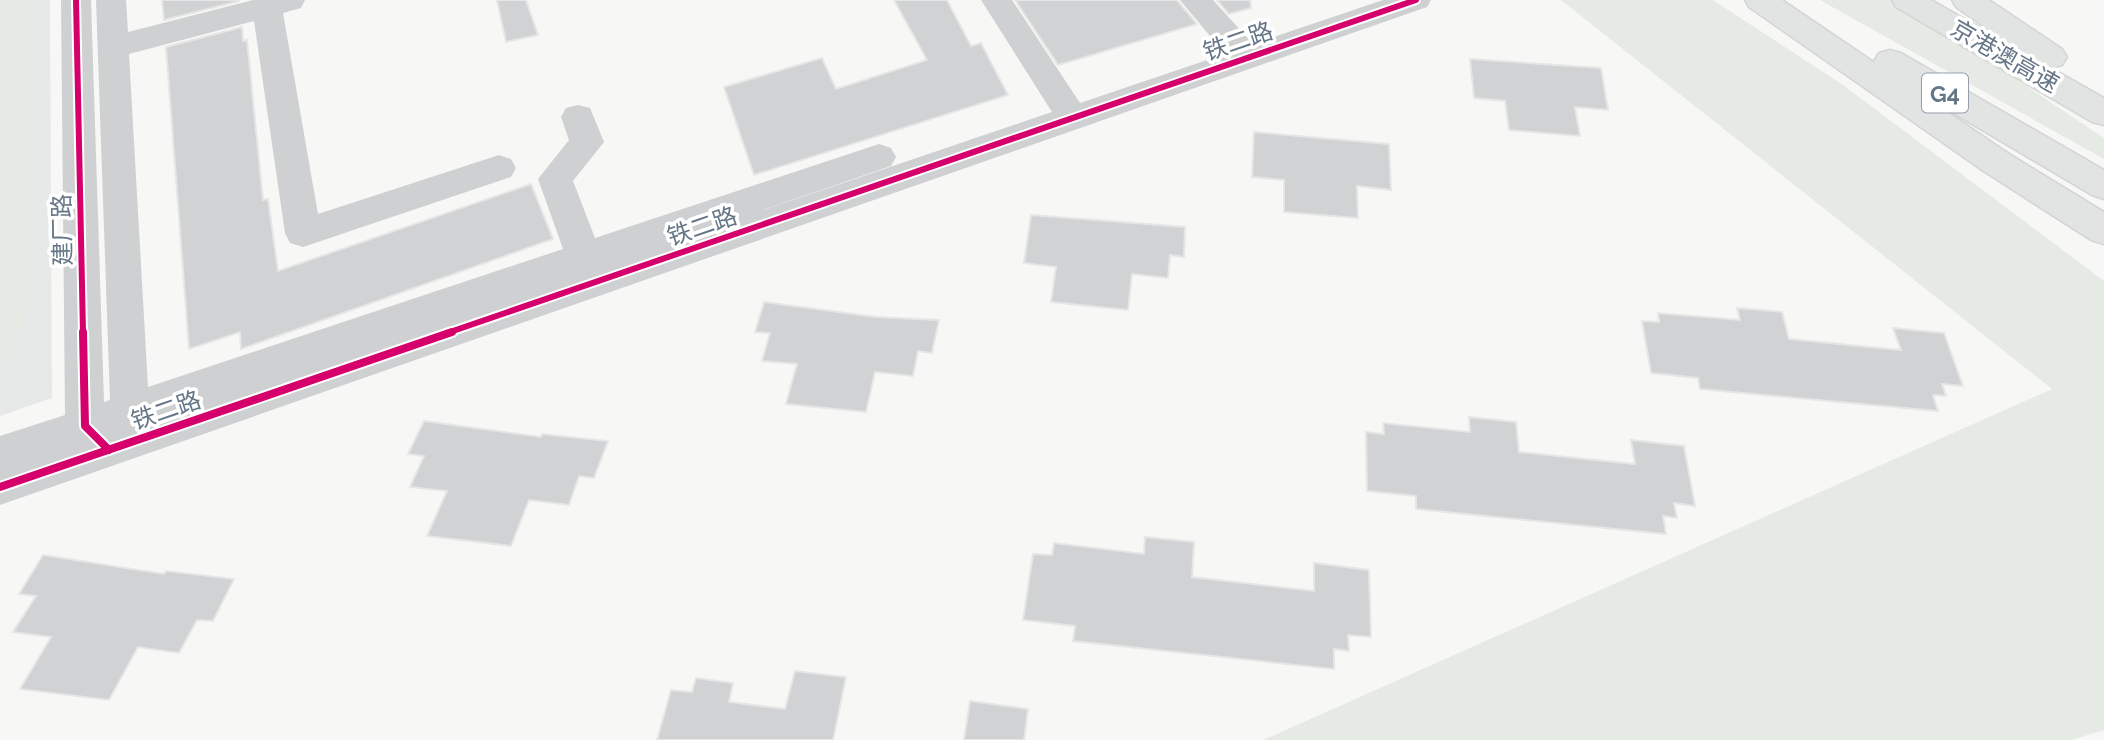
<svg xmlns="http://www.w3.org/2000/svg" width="2104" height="740" font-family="Raleway,'Noto Sans SC',sans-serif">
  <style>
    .built { fill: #e7e9e9 }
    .green { fill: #e6eae4 }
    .building { fill: #d0d2d3; stroke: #e6e6e6; stroke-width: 2 }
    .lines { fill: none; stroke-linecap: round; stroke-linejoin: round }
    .highway-casing { stroke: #d3d5d5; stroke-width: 3 }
    .minor { fill: #cfd0d1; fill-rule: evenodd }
    .highway { fill: #e2e3e3; fill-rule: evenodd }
    .cycleway-far1-casing { stroke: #fff; stroke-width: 10 }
    .cycleway-casing { stroke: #fff; stroke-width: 12 }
    .cycleway-far1 { stroke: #d6006c; stroke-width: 6 }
    .cycleway { stroke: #d6006c; stroke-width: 8 }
    .labels { text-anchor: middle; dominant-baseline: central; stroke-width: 7; stroke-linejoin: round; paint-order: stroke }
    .shield { fill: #fff; stroke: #949fab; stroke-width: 2 }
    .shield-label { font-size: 23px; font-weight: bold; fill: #667687 }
    .street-label { font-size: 24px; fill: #667687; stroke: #fff }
  </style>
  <rect width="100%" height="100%" fill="#f7f7f6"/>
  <path class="built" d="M 0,0 L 50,0 L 52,398 L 0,416 Z"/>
  <path class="green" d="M 0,0 L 28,0 L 32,6 L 34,21 L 30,296 C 25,322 16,342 0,364 Z
    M 1561,0 L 1713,0 L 1843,85 L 2104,281 L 2104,730 L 2071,740 L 1263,740 L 2052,389 Z
    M 1820,0 L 1898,0 L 2104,138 L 2104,159 Z"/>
  <path class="building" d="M 162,0 L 238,0 L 239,1 L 164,20 Z
    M 497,0 L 526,0 L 538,35 L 506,42 Z
    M 894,0 L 947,0 L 971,46 L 981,43 L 1008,95 L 754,175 L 724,87 L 822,58 L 836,89 L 927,60 Z
    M 1015,0 L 1177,0 L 1197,24 L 1058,65 Z
    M 1217,0 L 1250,0 L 1251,8 L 1229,14 Z
    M 242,27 L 243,41 L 247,40 L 263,200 L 268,199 L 278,271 L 531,184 L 553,239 L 241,349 L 240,332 L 189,349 L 166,47 Z
    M 1470,59 L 1601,68 L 1608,110 L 1575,107 L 1580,136 L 1509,130 L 1505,101 L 1474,98 Z
    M 1254,132 L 1389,144 L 1391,190 L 1357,186 L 1358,218 L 1284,212 L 1284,180 L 1252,177 Z
    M 1031,215 L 1185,227 L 1184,257 L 1170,255 L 1168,278 L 1132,274 L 1128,310 L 1051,302 L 1056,267 L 1024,263 Z
    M 764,302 L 876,317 L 939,320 L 932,353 L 918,351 L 913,376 L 875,372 L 866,412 L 786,404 L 797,364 L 762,361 L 770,333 L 755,332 Z
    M 1737,308 L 1782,312 L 1789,339 L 1901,350 L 1893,328 L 1944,333 L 1963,386 L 1942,384 L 1946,396 L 1933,395 L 1938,411 L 1700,389 L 1698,378 L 1651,373 L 1642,321 L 1659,322 L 1658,313 L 1740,320 Z
    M 1469,417 L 1516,422 L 1519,452 L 1635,464 L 1631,440 L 1684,446 L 1695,506 L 1674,503 L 1677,518 L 1663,516 L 1666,534 L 1416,509 L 1416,496 L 1367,491 L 1366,432 L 1384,434 L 1383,423 L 1470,432 Z
    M 424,421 L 541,437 L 542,434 L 608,441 L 594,478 L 579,476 L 569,505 L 529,500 L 511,546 L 427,536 L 447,491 L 410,487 L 424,456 L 408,454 Z
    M 1145,537 L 1194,542 L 1192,577 L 1314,591 L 1314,563 L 1369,570 L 1371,637 L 1348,635 L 1349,651 L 1334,649 L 1334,669 L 1073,641 L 1075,626 L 1023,620 L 1033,554 L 1052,555 L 1054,543 L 1144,554 Z
    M 43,555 L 164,574 L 166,571 L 234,579 L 213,621 L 197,620 L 179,653 L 138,647 L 109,700 L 20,689 L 51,637 L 13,632 L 36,596 L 19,594 Z
    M 795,671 L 846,677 L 833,740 L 657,740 L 671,690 L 692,692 L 696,678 L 733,683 L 729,702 L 785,709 Z
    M 970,701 L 1028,709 L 1024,740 L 964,740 Z"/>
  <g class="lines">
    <defs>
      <path id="highway" d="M 1745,0 L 1782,0 L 1875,63 L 1874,61 L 1879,53 L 1890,50 L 1901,53 L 2104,170 L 2104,199 L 2092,195 L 1918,92 L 2006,152 L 2104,212 L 2104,244 L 2091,240 L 1982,170 L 1749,7 Z
        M 1892,0 L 1931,0 L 2012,46 L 1956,7 L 1952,0 L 1989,0 L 2062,49 L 2067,57 L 2062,65 L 2051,68 L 2104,98 L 2104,125 L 2092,122 L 1896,7 Z"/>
    </defs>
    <use href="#highway" class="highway-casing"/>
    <path class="minor" d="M 61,0 L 91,0 L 104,402 L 110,400 L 96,0 L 126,0 L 128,32 L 253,0 L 305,0 L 301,8 L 283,13 L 318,214 L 499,155 L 511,159 L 516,168 L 511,177 L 303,247 L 290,243 L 285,233 L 254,21 L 129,54 L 148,387 L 563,249 L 538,179 L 569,140 L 561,117 L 566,108 L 578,105 L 590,108 L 604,142 L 573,181 L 595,238 L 879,144 L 891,148 L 896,157 L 891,166 L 731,221 L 1052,112 L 981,0 L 1012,0 L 1080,103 L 1225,54 L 1180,0 L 1213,0 L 1253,44 L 1383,0 L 1431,0 L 1427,7 L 0,505 L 0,436 L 65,415 Z"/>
    <use href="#highway" class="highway"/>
    <defs>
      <path id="cycleway-far1" d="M 76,0 L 83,333
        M 447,333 L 1416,0"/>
      <path id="cycleway" d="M 83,332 L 85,426 L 109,450
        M 0,487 L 452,332"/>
    </defs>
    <use href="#cycleway-far1" class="cycleway-far1-casing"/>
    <use href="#cycleway" class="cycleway-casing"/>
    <use href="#cycleway-far1" class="cycleway-far1"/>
    <use href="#cycleway" class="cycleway"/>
  </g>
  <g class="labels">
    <rect class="shield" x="1922" y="73.5" width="46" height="39" rx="5"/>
    <g class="shield-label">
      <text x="1945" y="93">G4</text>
    </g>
    <g class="street-label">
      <text transform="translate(1238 41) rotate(-19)">铁二路</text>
      <text transform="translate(2005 56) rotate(30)">京港澳高速</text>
      <text transform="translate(702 226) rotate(-19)">铁二路</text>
      <text transform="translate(62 230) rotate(-91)">建厂路</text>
      <text transform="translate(166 410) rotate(-19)">铁二路</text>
    </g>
  </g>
</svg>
